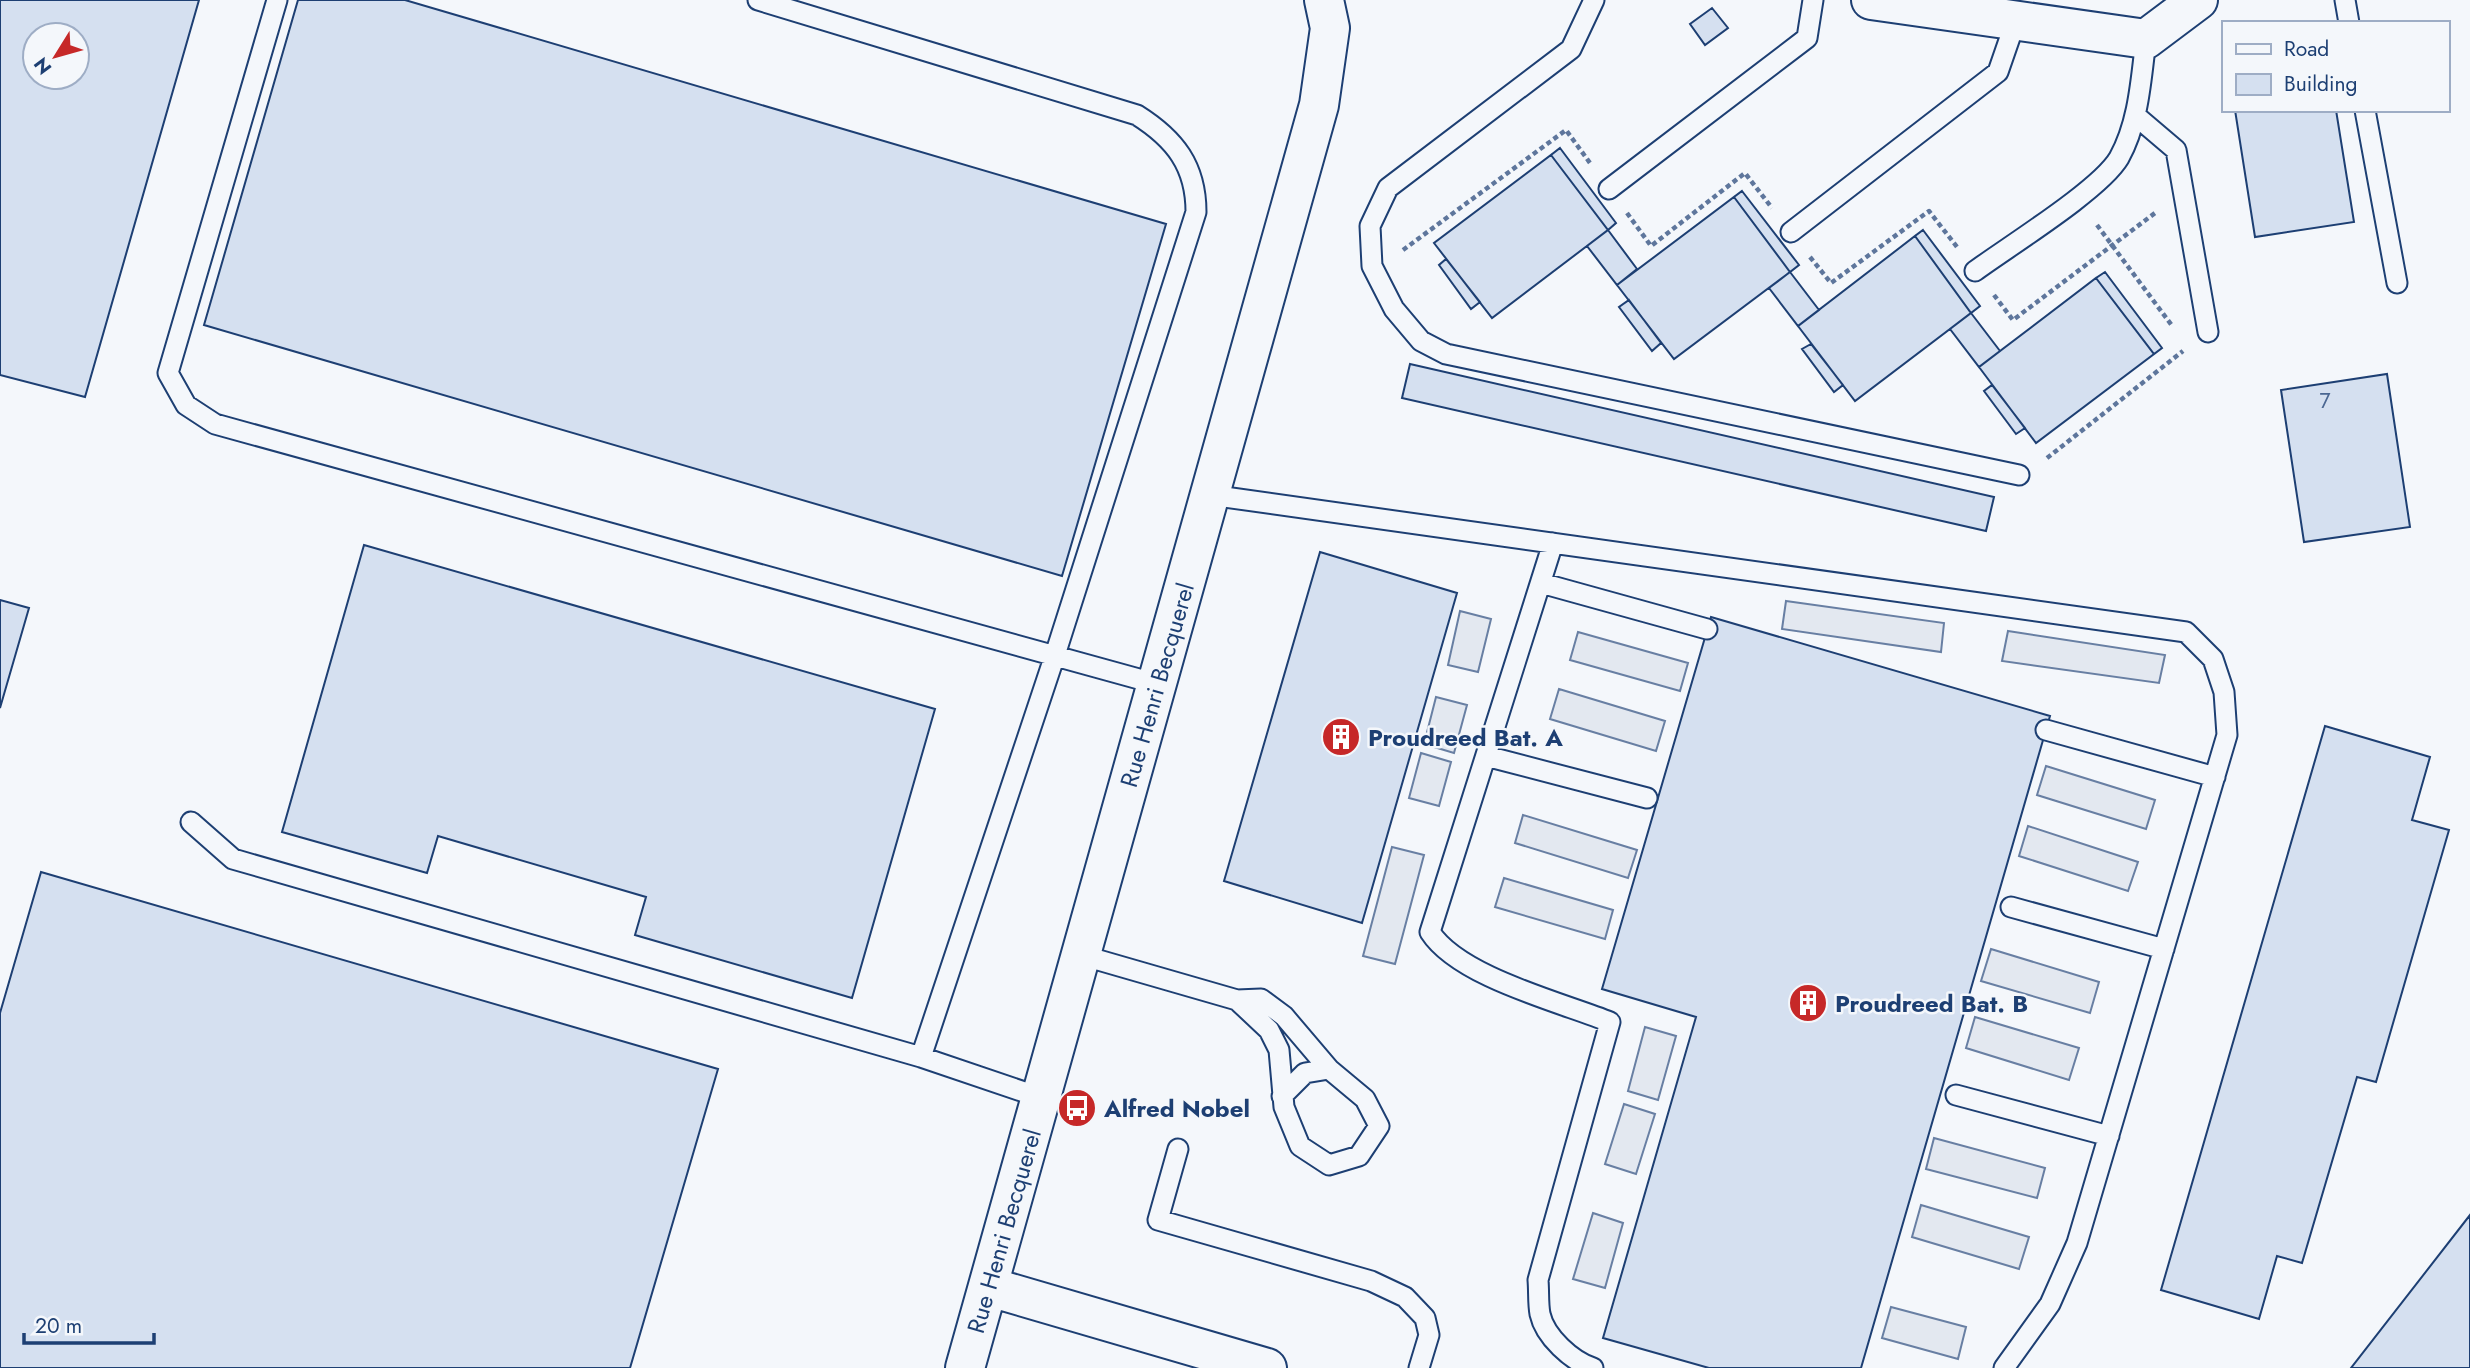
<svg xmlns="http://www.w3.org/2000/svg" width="2470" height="1368" font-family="Jost,sans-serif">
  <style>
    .parking { fill: #e3e8f0; stroke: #687fa3; stroke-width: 2 }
    .building { fill: #d5e0f0; stroke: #1d3f73; stroke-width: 2; fill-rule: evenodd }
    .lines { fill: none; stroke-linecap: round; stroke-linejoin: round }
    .lane-casing { stroke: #1d3f73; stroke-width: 23 }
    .street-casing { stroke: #1d3f73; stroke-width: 42 }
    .path { stroke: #5e769c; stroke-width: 4.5; stroke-dasharray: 5 3.5; stroke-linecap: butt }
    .lane { stroke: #f4f7fb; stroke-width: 19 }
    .street { stroke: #f4f7fb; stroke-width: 38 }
    .labels { text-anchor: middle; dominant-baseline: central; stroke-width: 5; stroke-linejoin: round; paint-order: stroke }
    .number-label { font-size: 21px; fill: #4b6792 }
    .street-label { font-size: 24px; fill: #1d3f73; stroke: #f4f7fb }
    .poi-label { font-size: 24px; font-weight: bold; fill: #1d3f73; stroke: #f4f7fb; text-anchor: start }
  </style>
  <rect width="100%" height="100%" fill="#f4f7fb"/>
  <path class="parking" d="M 1786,601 L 1944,623 L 1941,652 L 1782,629 Z
    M 1460,611 L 1491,619 L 1478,672 L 1448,665 Z
    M 2008,631 L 2165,655 L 2159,683 L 2002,661 Z
    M 1578,632 L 1688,663 L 1680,691 L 1570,660 Z
    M 1559,689 L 1665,721 L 1656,751 L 1550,719 Z
    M 1436,697 L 1467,705 L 1454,753 L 1424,744 Z
    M 1421,753 L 1451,762 L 1439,806 L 1409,798 Z
    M 2046,766 L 2155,800 L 2146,829 L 2037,795 Z
    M 1523,815 L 1637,850 L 1628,878 L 1515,843 Z
    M 2028,826 L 2138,862 L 2128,891 L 2019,856 Z
    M 1392,847 L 1424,855 L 1395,964 L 1363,956 Z
    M 1504,878 L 1613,910 L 1605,939 L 1495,907 Z
    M 1991,949 L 2099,982 L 2090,1013 L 1981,981 Z
    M 1975,1017 L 2079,1048 L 2069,1080 L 1966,1048 Z
    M 1645,1027 L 1676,1036 L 1658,1100 L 1628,1091 Z
    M 1624,1104 L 1655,1114 L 1636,1174 L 1605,1164 Z
    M 1934,1138 L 2045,1168 L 2037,1198 L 1926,1169 Z
    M 1921,1205 L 2029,1237 L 2019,1269 L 1912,1237 Z
    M 1593,1213 L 1623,1223 L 1605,1288 L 1573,1279 Z
    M 1891,1307 L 1966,1327 L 1958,1359 L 1882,1338 Z"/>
  <path class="building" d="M 0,0 L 199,0 L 85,397 L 0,375 ZM 35,35 L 77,35 L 77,77 L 35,77 Z
    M 298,0 L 405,0 L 1166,224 L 1062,576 L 204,325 Z
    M 1712,8 L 1728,28 L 1705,45 L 1690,24 Z
    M 2235,110 L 2336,110 L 2354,222 L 2255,237 Z
    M 1560,148 L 1616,223 L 1608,230 L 1551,155 Z
    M 1551,155 L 1608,230 L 1492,318 L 1434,243 Z
    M 1742,191 L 1799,265 L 1790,272 L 1734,197 Z
    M 1734,197 L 1790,272 L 1674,359 L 1617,285 Z
    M 1608,230 L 1637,269 L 1617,285 L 1587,246 Z
    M 1923,230 L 1980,306 L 1971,313 L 1915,236 Z
    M 1915,236 L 1971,313 L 1855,401 L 1798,326 Z
    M 1446,259 L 1480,302 L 1471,309 L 1439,265 Z
    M 1790,272 L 1819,310 L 1798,326 L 1769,288 Z
    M 2105,272 L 2162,348 L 2154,354 L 2096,278 Z
    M 2096,278 L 2154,354 L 2036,443 L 1979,367 Z
    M 1629,300 L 1661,343 L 1652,351 L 1619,307 Z
    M 1971,313 L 2000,351 L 1979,367 L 1950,329 Z
    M 1811,344 L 1843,385 L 1834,392 L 1802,349 Z
    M 1410,364 L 1994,497 L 1986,531 L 1402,398 Z
    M 2387,374 L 2410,527 L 2304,542 L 2281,390 Z
    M 1992,385 L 2025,428 L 2016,434 L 1984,391 Z
    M 364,545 L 935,709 L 852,998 L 635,935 L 646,897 L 438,836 L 427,873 L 282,832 Z
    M 1320,552 L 1457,593 L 1362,923 L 1224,881 Z
    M 0,600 L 29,608 L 0,708 Z
    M 1711,617 L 2050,716 L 1861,1368 L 1709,1368 L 1603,1338 L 1696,1017 L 1602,989 Z
    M 2325,726 L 2430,757 L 2412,820 L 2449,830 L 2376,1082 L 2357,1077 L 2302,1263 L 2277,1256 L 2259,1319 L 2161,1290 Z
    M 41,872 L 718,1069 L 630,1368 L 0,1368 L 0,1013 Z
    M 2470,1215 L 2470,1368 L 2351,1368 Z"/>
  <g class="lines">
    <defs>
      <path id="lane" d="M 277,0 L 168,373 L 186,405 L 215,424 L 1157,684
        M 758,0 L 1137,115 C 1175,139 1196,166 1196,212 L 1055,655 L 921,1057 L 1042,1098
        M 1594,0 L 1571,49 L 1388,188 L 1370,226 L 1372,266 L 1394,309 L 1421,341 L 1446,354 L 2019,475
        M 2345,0 L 2349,23
        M 2365,110 L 2397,283
        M 2136,116 L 2176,150 L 2208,332
        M 1609,189 L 1807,38 L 1813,0
        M 1791,232 L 1998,72 L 2016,20
        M 1975,271 C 2009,246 2100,190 2119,158 C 2139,122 2141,79 2146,39
        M 1210,495 L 2186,632 L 2213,659 L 2224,692 L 2227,735 L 2077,1243 L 2050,1304 L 2004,1368
        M 1553,543 L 1430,932 C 1459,977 1560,1002 1610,1022 L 1538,1280 C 1539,1291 1538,1303 1540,1314 C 1545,1337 1572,1361 1593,1368
        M 1541,583 L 1707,629
        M 2046,730 L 2215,777
        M 1486,756 L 1647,798
        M 191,822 L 233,859 L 921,1057
        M 2011,907 L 2164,949
        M 1081,955 L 1237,1000 L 1261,999 L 1284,1016 L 1329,1069 L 1365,1099 L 1379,1126 L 1359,1156 L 1329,1165 L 1300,1146 L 1284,1107 L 1279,1050 L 1269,1030 L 1237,1000
        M 1956,1095 L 2109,1136
        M 1282,1096 L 1305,1073 L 1329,1069
        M 1178,1149 L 1158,1220 L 1371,1281 L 1405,1297 L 1425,1318 L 1429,1335 L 1419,1368"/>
      <path id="street" d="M 1871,0 L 2146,39 L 2198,0
        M 990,1287 L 1267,1368
        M 965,1368 L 1319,105 L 1330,28 L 1324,0"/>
    </defs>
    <use href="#lane" class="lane-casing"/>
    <use href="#street" class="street-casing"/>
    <path class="path" d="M 1627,213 L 1651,246 L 1745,173 L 1772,208
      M 2097,225 L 2173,327
      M 1403,250 L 1566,130 L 1590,163
      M 1810,257 L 1831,283 L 1929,211 L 1957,247
      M 1994,295 L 2013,320 L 2155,213
      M 2047,458 L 2183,351"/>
    <use href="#lane" class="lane"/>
    <use href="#street" class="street"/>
  </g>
  <defs>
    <symbol id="building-disc" viewBox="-11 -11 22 22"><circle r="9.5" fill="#c62828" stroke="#f4f7fb"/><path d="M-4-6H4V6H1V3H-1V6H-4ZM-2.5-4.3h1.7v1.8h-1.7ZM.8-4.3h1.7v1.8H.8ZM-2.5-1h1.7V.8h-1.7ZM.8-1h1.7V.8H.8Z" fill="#fff"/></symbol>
    <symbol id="bus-disc" viewBox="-11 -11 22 22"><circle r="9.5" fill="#c62828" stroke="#f4f7fb"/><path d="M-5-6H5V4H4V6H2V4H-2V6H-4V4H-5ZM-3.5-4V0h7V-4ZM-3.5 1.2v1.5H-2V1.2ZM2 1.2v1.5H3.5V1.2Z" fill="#fff"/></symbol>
  </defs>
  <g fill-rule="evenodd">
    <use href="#building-disc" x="1319" y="715" width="44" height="44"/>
    <use href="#building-disc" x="1786" y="981" width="44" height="44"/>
    <use href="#bus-disc" x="1055" y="1086" width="44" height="44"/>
  </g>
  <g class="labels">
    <g class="number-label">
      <text x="2325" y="401">7</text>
    </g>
    <g class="street-label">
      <text transform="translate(1157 685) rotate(-74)">Rue Henri Becquerel</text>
      <text transform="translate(1004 1231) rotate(-74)">Rue Henri Becquerel</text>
    </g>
    <g class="poi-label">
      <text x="1368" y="737">Proudreed Bat. A</text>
      <text x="1835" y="1003">Proudreed Bat. B</text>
      <text x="1104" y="1108">Alfred Nobel</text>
    </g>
  </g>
  <rect x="2222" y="21" width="228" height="91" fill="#f4f7fb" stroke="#9eadc5" stroke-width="2"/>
  <rect x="2236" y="44" width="35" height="10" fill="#f4f7fb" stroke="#9eadc5" stroke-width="2"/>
  <text x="2284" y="56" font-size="21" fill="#1d3f73">Road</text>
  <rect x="2236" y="74" width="35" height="21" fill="#d5e0f0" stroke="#9eadc5" stroke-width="2"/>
  <text x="2284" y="91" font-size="21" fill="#1d3f73">Building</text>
  <g transform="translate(56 56) rotate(233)"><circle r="33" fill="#f4f7fb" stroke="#9eadc5" stroke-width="2"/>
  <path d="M0-5L12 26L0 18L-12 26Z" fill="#c62828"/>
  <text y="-10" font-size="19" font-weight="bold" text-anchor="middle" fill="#1d3f73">N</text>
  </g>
  <path d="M24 1333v10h130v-10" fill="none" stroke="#1d3f73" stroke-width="3.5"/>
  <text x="35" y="1333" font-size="21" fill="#1d3f73" stroke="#f4f7fb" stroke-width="5" paint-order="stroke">20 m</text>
</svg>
